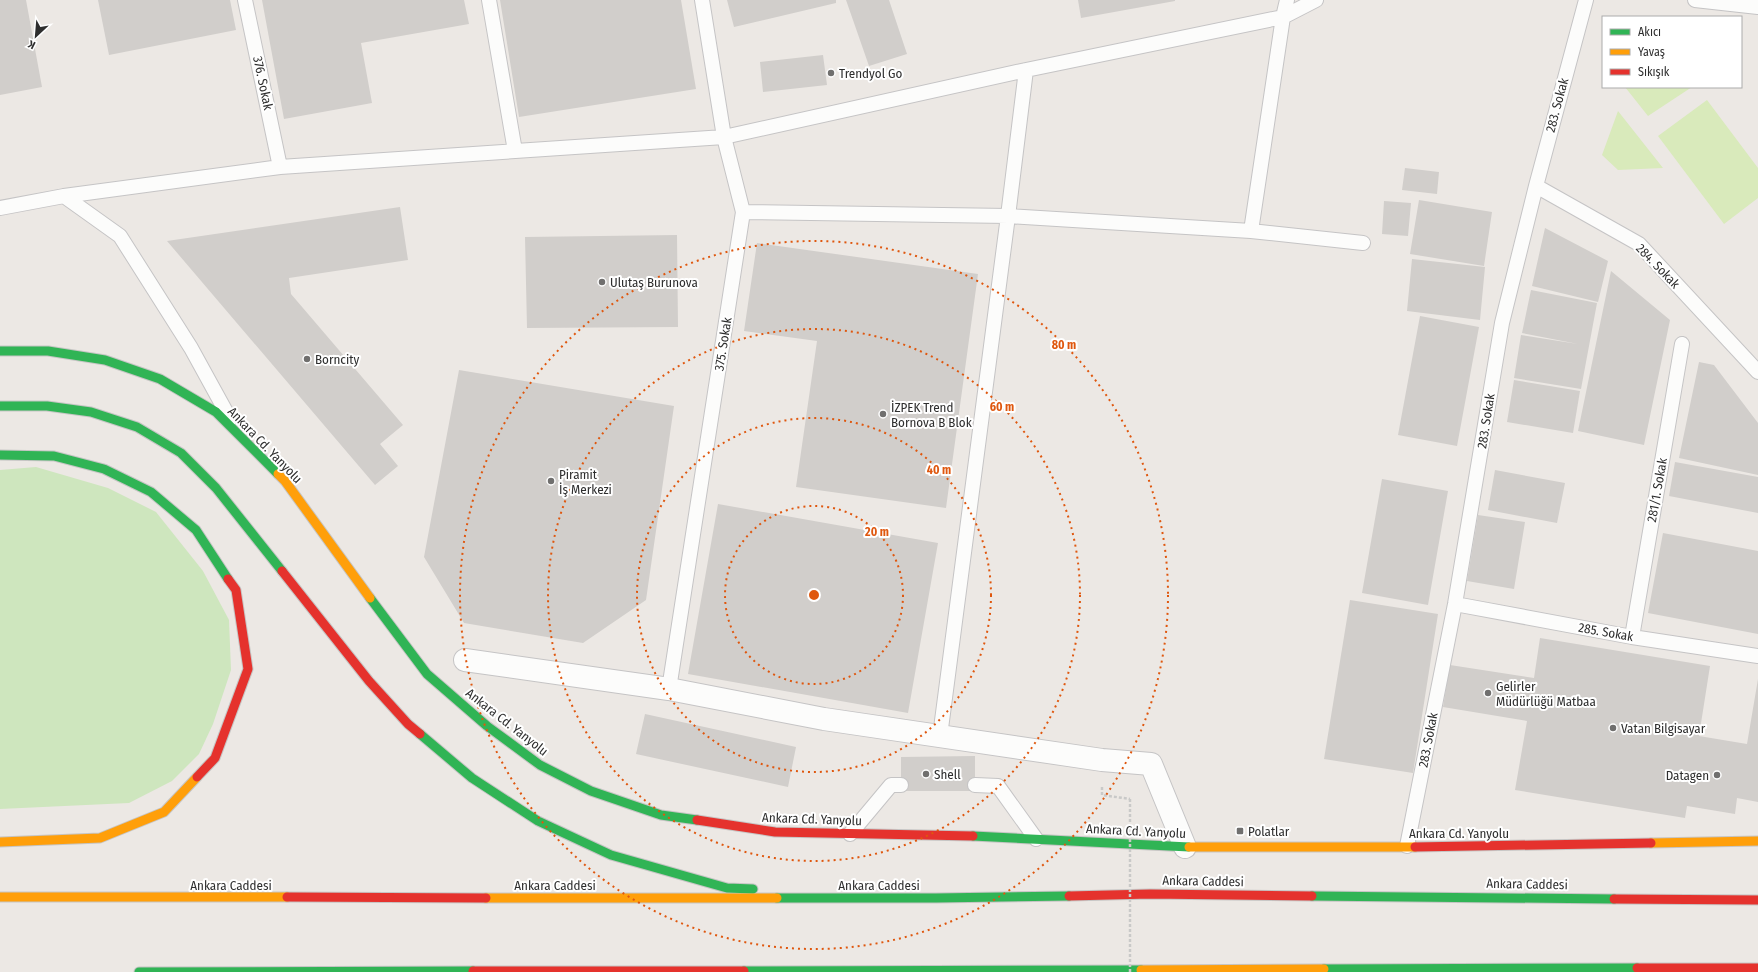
<svg xmlns="http://www.w3.org/2000/svg" width="1758" height="972" font-family="'Fira Sans Condensed',sans-serif">
  <style>
    .green { fill: #cee6be }
    .pitch { fill: #d9eabb }
    .building { fill: #d1cecb }
    .lines { fill: none; stroke-linecap: round; stroke-linejoin: round }
    .lane-casing { stroke: #c5c4c5; stroke-width: 16 }
    .street-casing { stroke: #c5c4c5; stroke-width: 24 }
    .fast-casing { stroke: #c6c5c4; stroke-width: 11 }
    .slow-casing { stroke: #c6c5c4; stroke-width: 11 }
    .jam-casing { stroke: #c6c5c4; stroke-width: 11 }
    .path { stroke: #c9c9c8; stroke-width: 2.5; stroke-dasharray: 3 2; stroke-linecap: butt }
    .lane { stroke: #fcfcfb; stroke-width: 14 }
    .street { stroke: #fcfcfb; stroke-width: 22 }
    .fast { stroke: #30b455; stroke-width: 9 }
    .slow { stroke: #ff9f0a; stroke-width: 9 }
    .jam { stroke: #e5322d; stroke-width: 9 }
    .path-bridge { stroke: #c9c9c8; stroke-width: 2.5; stroke-dasharray: 3 2; stroke-linecap: butt }
    .ring { fill: none; stroke: #df570e; stroke-width: 2; stroke-dasharray: 2 4 }
    .poi-dot { fill: #706f6e; stroke: #fff; stroke-width: 1.5 }
    .labels { text-anchor: middle; dominant-baseline: central; stroke-width: 4; stroke-linejoin: round; paint-order: stroke }
    .poi-label { font-size: 13px; fill: #2e2e2e; stroke: #fff; text-anchor: start }
    .street-label { font-size: 13px; fill: #2e2e2e; stroke: #fff }
    .centre { fill: #df570e; stroke: #fff; stroke-width: 2 }
    .ring-label { font-size: 12px; text-anchor: middle; font-weight: bold; fill: #df570e; stroke: #fff; stroke-width: 4; stroke-linejoin: round; paint-order: stroke }
  </style>
  <rect width="100%" height="100%" fill="#ece8e4"/>
  <path class="green" d="M 36,467 L 108,488 L 156,512 L 203,571 L 229,620 L 231,670 L 213,724 L 199,754 L 172,781 L 129,803 L 0,809 L 0,470 Z"/>
  <path class="pitch" d="M 1625,87 L 1692,87 L 1648,116 Z
    M 1707,100 L 1758,168 L 1758,198 L 1724,224 L 1658,136 Z
    M 1618,111 L 1663,168 L 1618,170 L 1602,155 Z"/>
  <path class="building" d="M 0,0 L 26,0 L 42,87 L 0,95 Z
    M 98,0 L 230,0 L 236,30 L 109,55 Z
    M 262,0 L 464,0 L 469,24 L 361,43 L 372,103 L 284,119 Z
    M 500,0 L 681,0 L 696,89 L 519,117 Z
    M 727,0 L 836,0 L 836,3 L 734,27 Z
    M 846,0 L 889,0 L 907,54 L 869,66 Z
    M 1078,0 L 1175,0 L 1175,1 L 1081,18 Z
    M 823,55 L 827,85 L 763,92 L 760,62 Z
    M 1405,168 L 1439,172 L 1437,194 L 1402,190 Z
    M 1419,200 L 1492,212 L 1484,266 L 1410,254 Z
    M 1384,201 L 1411,203 L 1408,236 L 1382,234 Z
    M 400,207 L 408,260 L 289,278 L 291,294 L 403,425 L 380,444 L 398,466 L 375,485 L 167,241 Z
    M 1545,228 L 1608,261 L 1598,302 L 1532,286 Z
    M 677,235 L 678,327 L 527,328 L 525,237 Z
    M 757,243 L 978,274 L 946,508 L 796,487 L 817,341 L 744,331 Z
    M 1412,259 L 1485,267 L 1480,320 L 1407,311 Z
    M 1611,271 L 1670,320 L 1644,445 L 1578,431 Z
    M 1531,290 L 1597,303 L 1581,389 L 1514,378 L 1521,335 L 1578,344 L 1522,333 Z
    M 1420,316 L 1479,327 L 1457,446 L 1398,435 Z
    M 1699,362 L 1714,365 L 1758,423 L 1758,475 L 1679,458 Z
    M 459,370 L 674,406 L 646,600 L 583,643 L 464,623 L 424,557 Z
    M 1514,380 L 1580,391 L 1573,433 L 1507,422 Z
    M 1675,462 L 1758,477 L 1758,513 L 1669,496 Z
    M 1495,470 L 1565,483 L 1557,523 L 1488,510 Z
    M 1382,479 L 1448,491 L 1428,605 L 1362,593 Z
    M 718,504 L 938,543 L 908,713 L 688,674 Z
    M 1478,515 L 1525,522 L 1514,589 L 1467,581 Z
    M 1663,533 L 1758,551 L 1758,634 L 1648,613 Z
    M 1350,600 L 1438,614 L 1413,773 L 1324,759 Z
    M 1540,638 L 1710,666 L 1699,736 L 1747,744 L 1758,679 L 1758,802 L 1737,798 L 1735,814 L 1687,806 L 1685,818 L 1515,790 L 1527,721 L 1443,707 L 1450,665 L 1534,678 Z
    M 645,714 L 796,747 L 788,787 L 636,754 Z
    M 975,756 L 975,791 L 901,791 L 901,757 Z"/>
  <g class="lines">
    <defs>
      <path id="lane" d="M 245,0 L 280,167
        M 489,0 L 515,151
        M 1695,0 L 1758,7
        M 1536,186 L 1639,244 L 1758,372
        M 64,196 L 120,236 L 191,348 L 230,419
        M 0,208 L 64,196 L 280,167 L 724,137 L 1026,70 L 1283,17 L 1316,0
        M 743,212 L 1008,216 L 1251,231 L 1363,243
        M 1251,231 L 1283,17 L 1287,0
        M 1455,604 L 1632,637 L 1758,656
        M 1632,637 L 1682,344
        M 669,689 L 743,212 L 724,137 L 702,0
        M 940,736 L 1008,216 L 1026,70
        M 975,785 L 998,786 L 1036,839
        M 850,834 L 891,785 L 901,785
        M 1407,846 L 1455,604 L 1502,323 L 1536,186 L 1586,0"/>
      <path id="street" d="M 465,660 L 669,689 L 824,719 L 1102,760 L 1151,764 L 1185,847"/>
      <path id="fast" d="M 0,351 L 48,351 L 105,360 L 160,379 L 216,412 L 278,474
        M 0,406 L 47,406 L 91,412 L 137,427 L 181,453 L 216,488 L 282,571
        M 0,455 L 54,456 L 104,469 L 151,492 L 196,530 L 228,579
        M 370,598 L 427,674 L 487,726 L 540,765 L 591,791 L 661,815 L 697,820
        M 420,734 L 472,778 L 538,821 L 611,855 L 727,888 L 753,889
        M 973,836 L 1189,847
        M 1312,896 L 1614,899
        M 777,898 L 936,898 L 1069,896
        M 1324,969 L 1637,968
        M 744,971 L 1141,970
        M 139,972 L 473,971"/>
      <path id="slow" d="M 278,474 L 285,481 L 370,598
        M 0,842 L 100,838 L 164,812 L 197,777
        M 1651,843 L 1758,841
        M 1189,847 L 1415,847
        M 0,897 L 287,897
        M 486,898 L 777,898
        M 1141,970 L 1324,969"/>
      <path id="jam" d="M 282,571 L 369,681 L 408,724 L 420,734
        M 197,777 L 215,758 L 248,669 L 236,590 L 228,579
        M 697,820 L 775,832 L 973,836
        M 1415,847 L 1651,843
        M 1069,896 L 1150,894 L 1312,896
        M 287,897 L 486,898
        M 1614,899 L 1758,900
        M 1637,968 L 1758,968
        M 473,971 L 744,971"/>
    </defs>
    <use href="#lane" class="lane-casing"/>
    <use href="#street" class="street-casing"/>
    <use href="#fast" class="fast-casing"/>
    <use href="#slow" class="slow-casing"/>
    <use href="#jam" class="jam-casing"/>
    <path class="path" d="M 1102,787 L 1102,795 L 1130,799"/>
    <use href="#lane" class="lane"/>
    <use href="#street" class="street"/>
    <use href="#fast" class="fast"/>
    <use href="#slow" class="slow"/>
    <use href="#jam" class="jam"/>
    <path class="path-bridge" d="M 1130,972 L 1130,799"/>
  </g>
  <g class="ring">
    <circle cx="814" cy="595" r="89"/>
    <circle cx="814" cy="595" r="177"/>
    <circle cx="814" cy="595" r="266"/>
    <circle cx="814" cy="595" r="354"/>
  </g>
  <g class="poi-dot">
    <circle cx="831" cy="73" r="4"/>
    <circle cx="602" cy="282" r="4"/>
    <circle cx="307" cy="359" r="4"/>
    <circle cx="883" cy="414" r="4"/>
    <circle cx="551" cy="481" r="4"/>
    <circle cx="1488" cy="693" r="4"/>
    <circle cx="1613" cy="728" r="4"/>
    <circle cx="926" cy="774" r="4"/>
    <circle cx="1717" cy="775" r="4"/>
    <rect x="1236" y="827" width="8" height="8" rx="2"/>
  </g>
  <g class="labels">
    <g class="poi-label">
      <text x="839" y="73">Trendyol Go</text>
      <text x="610" y="282">Ulutaş Burunova</text>
      <text x="315" y="359">Borncity</text>
      <text x="891" y="407">İZPEK Trend<tspan x="891" dy="15">Bornova B Blok</tspan></text>
      <text x="559" y="474">Piramit<tspan x="559" dy="15">İş Merkezi</tspan></text>
      <text x="1496" y="686">Gelirler<tspan x="1496" dy="15">Müdürlüğü Matbaa</tspan></text>
      <text x="1621" y="728">Vatan Bilgisayar</text>
      <text x="934" y="774">Shell</text>
      <text x="1709" y="775" text-anchor="end">Datagen</text>
      <text x="1248" y="831">Polatlar</text>
    </g>
    <g class="street-label">
      <text transform="translate(263 83) rotate(78)">376. Sokak</text>
      <text transform="translate(1557 105) rotate(-75)">283. Sokak</text>
      <text transform="translate(1658 266) rotate(46)">284. Sokak</text>
      <text transform="translate(723 344) rotate(-81)">375. Sokak</text>
      <text transform="translate(1486 421) rotate(-81)">283. Sokak</text>
      <text transform="translate(265 445) rotate(46)">Ankara Cd. Yanyolu</text>
      <text transform="translate(1657 490) rotate(-80)">281/1. Sokak</text>
      <text transform="translate(1606 632) rotate(10)">285. Sokak</text>
      <text transform="translate(507 722) rotate(38)">Ankara Cd. Yanyolu</text>
      <text transform="translate(1428 740) rotate(-79)">283. Sokak</text>
      <text transform="translate(812 819) rotate(2)">Ankara Cd. Yanyolu</text>
      <text transform="translate(1136 831) rotate(3)">Ankara Cd. Yanyolu</text>
      <text x="1459" y="833">Ankara Cd. Yanyolu</text>
      <text transform="translate(1203 881) rotate(1)">Ankara Caddesi</text>
      <text transform="translate(1527 884) rotate(1)">Ankara Caddesi</text>
      <text x="231" y="885">Ankara Caddesi</text>
      <text x="555" y="885">Ankara Caddesi</text>
      <text x="879" y="885">Ankara Caddesi</text>
    </g>
  </g>
  <circle cx="814" cy="595" r="6" class="centre"/>
  <g class="ring-label">
    <text x="1064" y="349">80 m</text>
    <text x="1002" y="411">60 m</text>
    <text x="939" y="474">40 m</text>
    <text x="877" y="536">20 m</text>
  </g>
  <rect x="1602" y="16" width="140" height="72" fill="#ffffff" stroke="#ababab"/>
  <rect x="1610" y="29" width="20" height="6" fill="#30b455" stroke="#ababab"/>
  <text x="1638" y="36" font-size="12" fill="#2e2e2e">Akıcı</text>
  <rect x="1610" y="49" width="20" height="6" fill="#ff9f0a" stroke="#ababab"/>
  <text x="1638" y="56" font-size="12" fill="#2e2e2e">Yavaş</text>
  <rect x="1610" y="69" width="20" height="6" fill="#e5322d" stroke="#ababab"/>
  <text x="1638" y="76" font-size="12" fill="#2e2e2e">Sıkışık</text>
  <g transform="translate(36 36) rotate(206)" stroke="#ffffff" stroke-width="3" paint-order="stroke">
  <path d="M0-3L7 15L0 10L-7 15Z" fill="#2e2e2e"/>
  <text y="-6" font-size="11" font-weight="bold" text-anchor="middle" fill="#2e2e2e">K</text>
  </g>
</svg>
